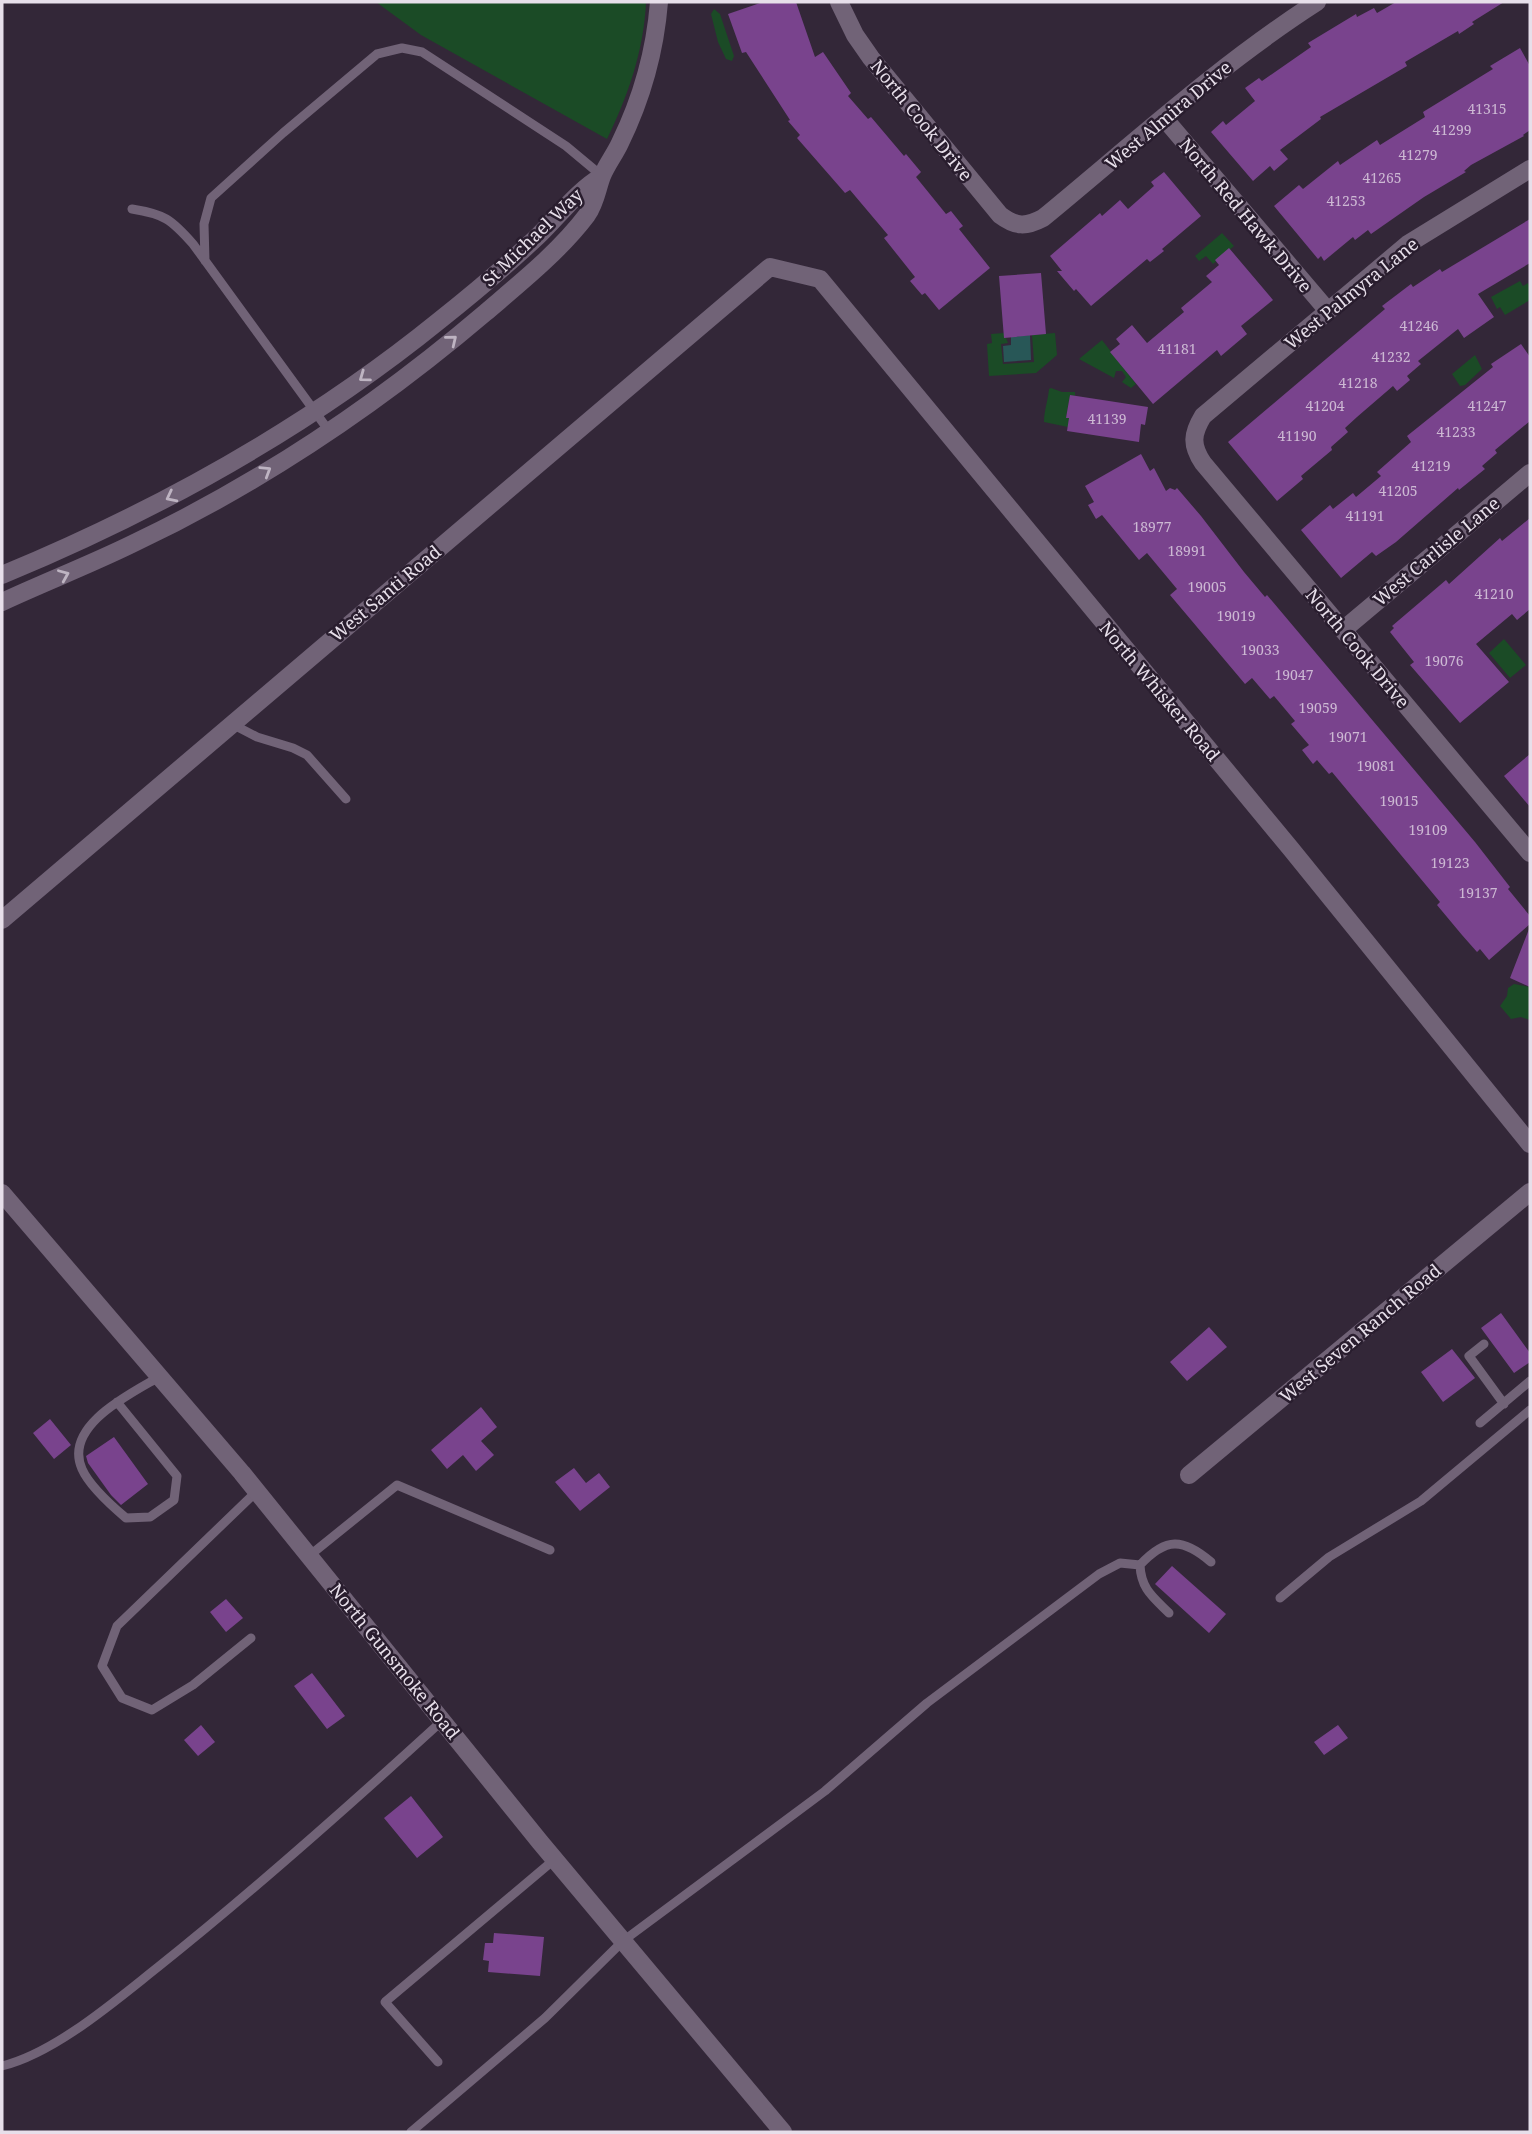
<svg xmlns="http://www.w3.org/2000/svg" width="1532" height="2134" font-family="'Noto Serif',serif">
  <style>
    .green { fill: #1b4b26 }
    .water { fill: #285757 }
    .building { fill: #79438d }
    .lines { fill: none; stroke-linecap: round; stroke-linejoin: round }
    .service { stroke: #716377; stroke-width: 9 }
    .minor { stroke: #716377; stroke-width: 18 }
    .oneway { stroke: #beb4c2 }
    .labels { text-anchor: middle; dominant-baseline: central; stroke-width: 5; stroke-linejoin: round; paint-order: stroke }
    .number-label { font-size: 14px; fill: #ccb8d3 }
    .street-label { font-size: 18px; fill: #e7dfea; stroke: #291d2e }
  </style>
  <rect width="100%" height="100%" fill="#332738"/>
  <path class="green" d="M 376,2 L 646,2 C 644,50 628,96 607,139 L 421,35 Z
    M 714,9 L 720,14 L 734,56 L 732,61 L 726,59 L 718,42 L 711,14 Z
    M 1222,233 L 1234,246 L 1213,264 L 1206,256 L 1199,261 L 1195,256 Z
    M 1520,281 L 1523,286 L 1528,283 L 1530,288 L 1530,300 L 1505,315 L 1500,307 L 1497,309 L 1491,297 Z
    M 1004,333 L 1008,343 L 1001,344 L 1003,364 L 1034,362 L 1032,335 L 1055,333 L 1057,355 L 1036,373 L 989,376 L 987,344 L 992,343 L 991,334 Z
    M 1102,340 L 1136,384 L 1131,388 L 1122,382 L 1126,377 L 1122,371 L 1116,371 L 1114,378 L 1079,359 Z
    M 1475,355 L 1482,369 L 1465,385 L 1460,386 L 1452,374 Z
    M 1051,388 L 1062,392 L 1075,392 L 1075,396 L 1070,395 L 1066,417 L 1069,418 L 1068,427 L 1044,422 C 1044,411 1048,400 1049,389 Z
    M 1504,639 L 1526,665 L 1510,678 L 1489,653 Z
    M 1514,984 L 1530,987 L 1530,1020 L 1521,1017 L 1511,1019 L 1500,1006 L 1507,996 L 1508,988 Z"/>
  <path class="water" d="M 1030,335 L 1031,360 L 1004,362 L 1003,346 L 1011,345 L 1011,337 Z"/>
  <path class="building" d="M 763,2 L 796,2 L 815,57 L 823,52 L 851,93 L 848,96 L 868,119 L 871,117 L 904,156 L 906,154 L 921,172 L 916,177 L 946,214 L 951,211 L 963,226 L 959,229 L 990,268 L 939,310 L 925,293 L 922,295 L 910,281 L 915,277 L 884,238 L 888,235 L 850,190 L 845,193 L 797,138 L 800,135 L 788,121 L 790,120 L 746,52 L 742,53 L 728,14 Z
    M 1396,2 L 1504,2 L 1472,22 L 1474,24 L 1459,34 L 1458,31 L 1405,62 L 1407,66 L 1320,117 L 1321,119 L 1280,150 L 1288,159 L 1274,171 L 1270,166 L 1253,181 L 1211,132 L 1223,121 L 1226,125 L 1255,101 L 1245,88 L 1259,78 L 1262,81 L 1311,47 L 1308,43 L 1356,14 L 1357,17 L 1374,8 L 1377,13 Z
    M 1520,48 L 1530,66 L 1530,130 L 1523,135 L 1524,136 L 1471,165 L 1464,171 L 1466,172 L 1424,197 L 1371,234 L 1368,230 L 1355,240 L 1353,237 L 1324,261 L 1321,256 L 1318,259 L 1274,206 L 1299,185 L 1303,189 L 1338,161 L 1340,165 L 1377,140 L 1380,145 L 1425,117 L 1423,112 L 1493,69 L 1490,66 Z
    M 1164,172 L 1201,216 L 1162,249 L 1164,251 L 1150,262 L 1147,259 L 1091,306 L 1076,289 L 1074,291 L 1057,271 L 1062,271 L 1050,256 L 1100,213 L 1102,216 L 1120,200 L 1128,209 L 1154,186 L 1151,182 Z
    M 1530,219 L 1530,263 L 1478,294 L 1494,317 L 1464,338 L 1458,329 L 1418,361 L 1421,364 L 1407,376 L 1410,380 L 1397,391 L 1393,386 L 1357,417 L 1345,428 L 1348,432 L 1331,447 L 1332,450 L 1301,476 L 1303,479 L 1277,501 L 1228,442 L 1385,309 L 1382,306 L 1411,284 L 1413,287 L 1440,269 L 1442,272 Z
    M 1229,248 L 1273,300 L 1241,326 L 1247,334 L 1221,356 L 1217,350 L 1153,404 L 1110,352 L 1120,344 L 1116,339 L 1132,325 L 1147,343 L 1184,312 L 1181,308 L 1212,282 L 1206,276 L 1219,265 L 1215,260 Z
    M 1041,273 L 1046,334 L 1004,338 L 999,276 Z
    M 1521,344 L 1530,357 L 1530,421 L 1495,450 L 1497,453 L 1482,466 L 1485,469 L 1459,490 L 1458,488 L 1396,542 L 1376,556 L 1372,552 L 1341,578 L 1301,530 L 1330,505 L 1333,509 L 1353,493 L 1356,497 L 1381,476 L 1377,472 L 1411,442 L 1407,436 L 1493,367 L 1491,364 Z
    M 1070,395 L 1148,407 L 1145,425 L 1141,424 L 1139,442 L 1067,431 L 1069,418 L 1066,418 Z
    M 1141,454 L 1150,471 L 1154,468 L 1166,491 L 1170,488 L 1175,490 L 1177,488 L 1201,516 L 1244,572 L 1265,597 L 1267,595 L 1475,842 L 1510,887 L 1508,889 L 1530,916 L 1530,924 L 1489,960 L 1480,949 L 1477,952 L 1462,935 L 1437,905 L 1440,902 L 1332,772 L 1329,774 L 1317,760 L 1313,764 L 1302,750 L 1309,745 L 1291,724 L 1295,721 L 1274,696 L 1270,699 L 1252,678 L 1245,684 L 1170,595 L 1177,589 L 1147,553 L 1139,560 L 1102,515 L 1096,519 L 1088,505 L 1094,502 L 1085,486 Z
    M 1530,518 L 1530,609 L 1517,620 L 1512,614 L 1476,644 L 1509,682 L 1460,723 L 1410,665 L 1414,662 L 1390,632 L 1394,628 L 1392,626 L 1446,580 L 1449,584 L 1500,538 L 1502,541 Z
    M 1530,754 L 1530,807 L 1504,776 Z
    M 1529,929 L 1530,929 L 1530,987 L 1510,978 Z
    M 1501,1313 L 1530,1353 L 1530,1362 L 1514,1373 L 1481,1328 Z
    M 1209,1327 L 1227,1347 L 1187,1381 L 1170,1362 Z
    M 1452,1349 L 1475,1378 L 1443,1402 L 1421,1372 Z
    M 481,1407 L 497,1427 L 481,1441 L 494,1455 L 476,1471 L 463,1455 L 447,1469 L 431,1450 Z
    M 50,1419 L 71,1445 L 54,1459 L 33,1433 Z
    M 114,1437 L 148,1484 L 121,1505 L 111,1495 L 88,1463 L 86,1456 Z
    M 574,1468 L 586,1483 L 599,1473 L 610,1487 L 580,1511 L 555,1482 Z
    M 1172,1566 L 1226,1614 L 1209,1633 L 1155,1584 Z
    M 226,1599 L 243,1618 L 226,1632 L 210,1612 Z
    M 312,1673 L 345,1716 L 327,1729 L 294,1686 Z
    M 201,1725 L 215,1742 L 198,1756 L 184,1740 Z
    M 1338,1725 L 1348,1738 L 1324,1755 L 1314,1742 Z
    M 411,1796 L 443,1837 L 417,1858 L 384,1818 Z
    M 494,1933 L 544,1937 L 540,1976 L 488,1972 L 489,1961 L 483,1960 L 485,1943 L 493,1943 Z"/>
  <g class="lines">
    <path class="service" d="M 132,209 C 164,214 171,219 193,244 L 329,431
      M 205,261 L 204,224 L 211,198 L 283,133 L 377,54 L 402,48 L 422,52 L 566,146 L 602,176
      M 232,724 L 257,737 L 293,748 L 307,755 L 346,799
      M 1484,1344 L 1469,1356 L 1504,1404
      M 117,1402 L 177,1476 L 174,1500 L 150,1517 L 126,1518 C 113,1507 89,1485 82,1469 C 63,1426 130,1394 159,1377
      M 1480,1423 L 1530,1381
      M 309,1556 L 397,1485 L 550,1550
      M 1280,1598 L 1329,1557 L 1421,1501 L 1530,1410
      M 1169,1613 C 1153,1597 1141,1589 1140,1565 C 1166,1537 1183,1538 1211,1562
      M 251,1638 L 193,1685 L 152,1710 L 122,1698 L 102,1666 L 117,1626 L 257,1491
      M 438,2062 L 385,2002 L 555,1859
      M 2,2066 C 55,2053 115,2001 158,1967 C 256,1889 350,1805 443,1720
      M 411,2132 L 545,2018 L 623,1941 L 825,1791 L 927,1703 L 1099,1574 L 1120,1563 L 1140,1565"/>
    <path class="minor" d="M 839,2 L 855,35 L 871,58 L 1000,215 C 1016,227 1026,227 1043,218 C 1133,144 1219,65 1317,2
      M 1164,118 L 1328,311
      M 1530,169 L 1408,244 L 1203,416 C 1192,434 1191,445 1203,463 L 1530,853
      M 2,575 C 159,510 308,427 440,320 C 474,293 506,266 537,237 C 559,216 576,192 602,176
      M 2,602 C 45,582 89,565 132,544 C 259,484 378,404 485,313 C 520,283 559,252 587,215 C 596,202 597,189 602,176 C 607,164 615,154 620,143 C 642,98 655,52 659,2
      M 1343,630 L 1530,473
      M 2,920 L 770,267 L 820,279 L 1291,849 L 1530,1144
      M 2,1193 L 242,1473 L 540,1842 L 783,2132
      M 1189,1475 L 1530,1192"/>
  </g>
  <defs><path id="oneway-chevron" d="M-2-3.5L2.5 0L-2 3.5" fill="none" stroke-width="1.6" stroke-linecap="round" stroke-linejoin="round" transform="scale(1.75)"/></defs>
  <g class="oneway">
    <use href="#oneway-chevron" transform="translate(452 340) rotate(-39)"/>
    <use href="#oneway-chevron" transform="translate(364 377) rotate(144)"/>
    <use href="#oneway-chevron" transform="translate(266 471) rotate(-32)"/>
    <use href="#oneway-chevron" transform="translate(171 497) rotate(153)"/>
    <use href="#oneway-chevron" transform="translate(64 575) rotate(-23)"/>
  </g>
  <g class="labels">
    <g class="number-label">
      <text x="1487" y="108">41315</text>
      <text x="1452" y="129">41299</text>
      <text x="1418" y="154">41279</text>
      <text x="1382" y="177">41265</text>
      <text x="1346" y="200">41253</text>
      <text x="1419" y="325">41246</text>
      <text x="1177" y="348">41181</text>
      <text x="1391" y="356">41232</text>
      <text x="1358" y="382">41218</text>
      <text x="1325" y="405">41204</text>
      <text x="1487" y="405">41247</text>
      <text x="1107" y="418">41139</text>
      <text x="1456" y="431">41233</text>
      <text x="1297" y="435">41190</text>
      <text x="1431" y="465">41219</text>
      <text x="1398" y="490">41205</text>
      <text x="1365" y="515">41191</text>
      <text x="1152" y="526">18977</text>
      <text x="1187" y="550">18991</text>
      <text x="1207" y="586">19005</text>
      <text x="1494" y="593">41210</text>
      <text x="1236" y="615">19019</text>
      <text x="1260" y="649">19033</text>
      <text x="1444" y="660">19076</text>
      <text x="1294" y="674">19047</text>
      <text x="1318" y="707">19059</text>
      <text x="1348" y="736">19071</text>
      <text x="1376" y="765">19081</text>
      <text x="1399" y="800">19015</text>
      <text x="1428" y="829">19109</text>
      <text x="1450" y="862">19123</text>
      <text x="1478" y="892">19137</text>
    </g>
    <g class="street-label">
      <text transform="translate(1168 115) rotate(-40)">West Almira Drive</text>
      <text transform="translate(922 120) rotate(51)">North Cook Drive</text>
      <text transform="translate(1246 215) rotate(50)">North Red Hawk Drive</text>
      <text transform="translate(532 237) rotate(-44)">St Michael Way</text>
      <text transform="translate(1351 293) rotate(-39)">West Palmyra Lane</text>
      <text transform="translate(1436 551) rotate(-40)">West Carlisle Lane</text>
      <text transform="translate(385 593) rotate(-40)">West Santi Road</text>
      <text transform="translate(1358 648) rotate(50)">North Cook Drive</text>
      <text transform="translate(1160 691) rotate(50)">North Whisker Road</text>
      <text transform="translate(1360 1333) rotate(-40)">West Seven Ranch Road</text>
      <text transform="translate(395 1661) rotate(51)">North Gunsmoke Road</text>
    </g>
  </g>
  <rect width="1532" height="2134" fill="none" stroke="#e7dfea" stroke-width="7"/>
</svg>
